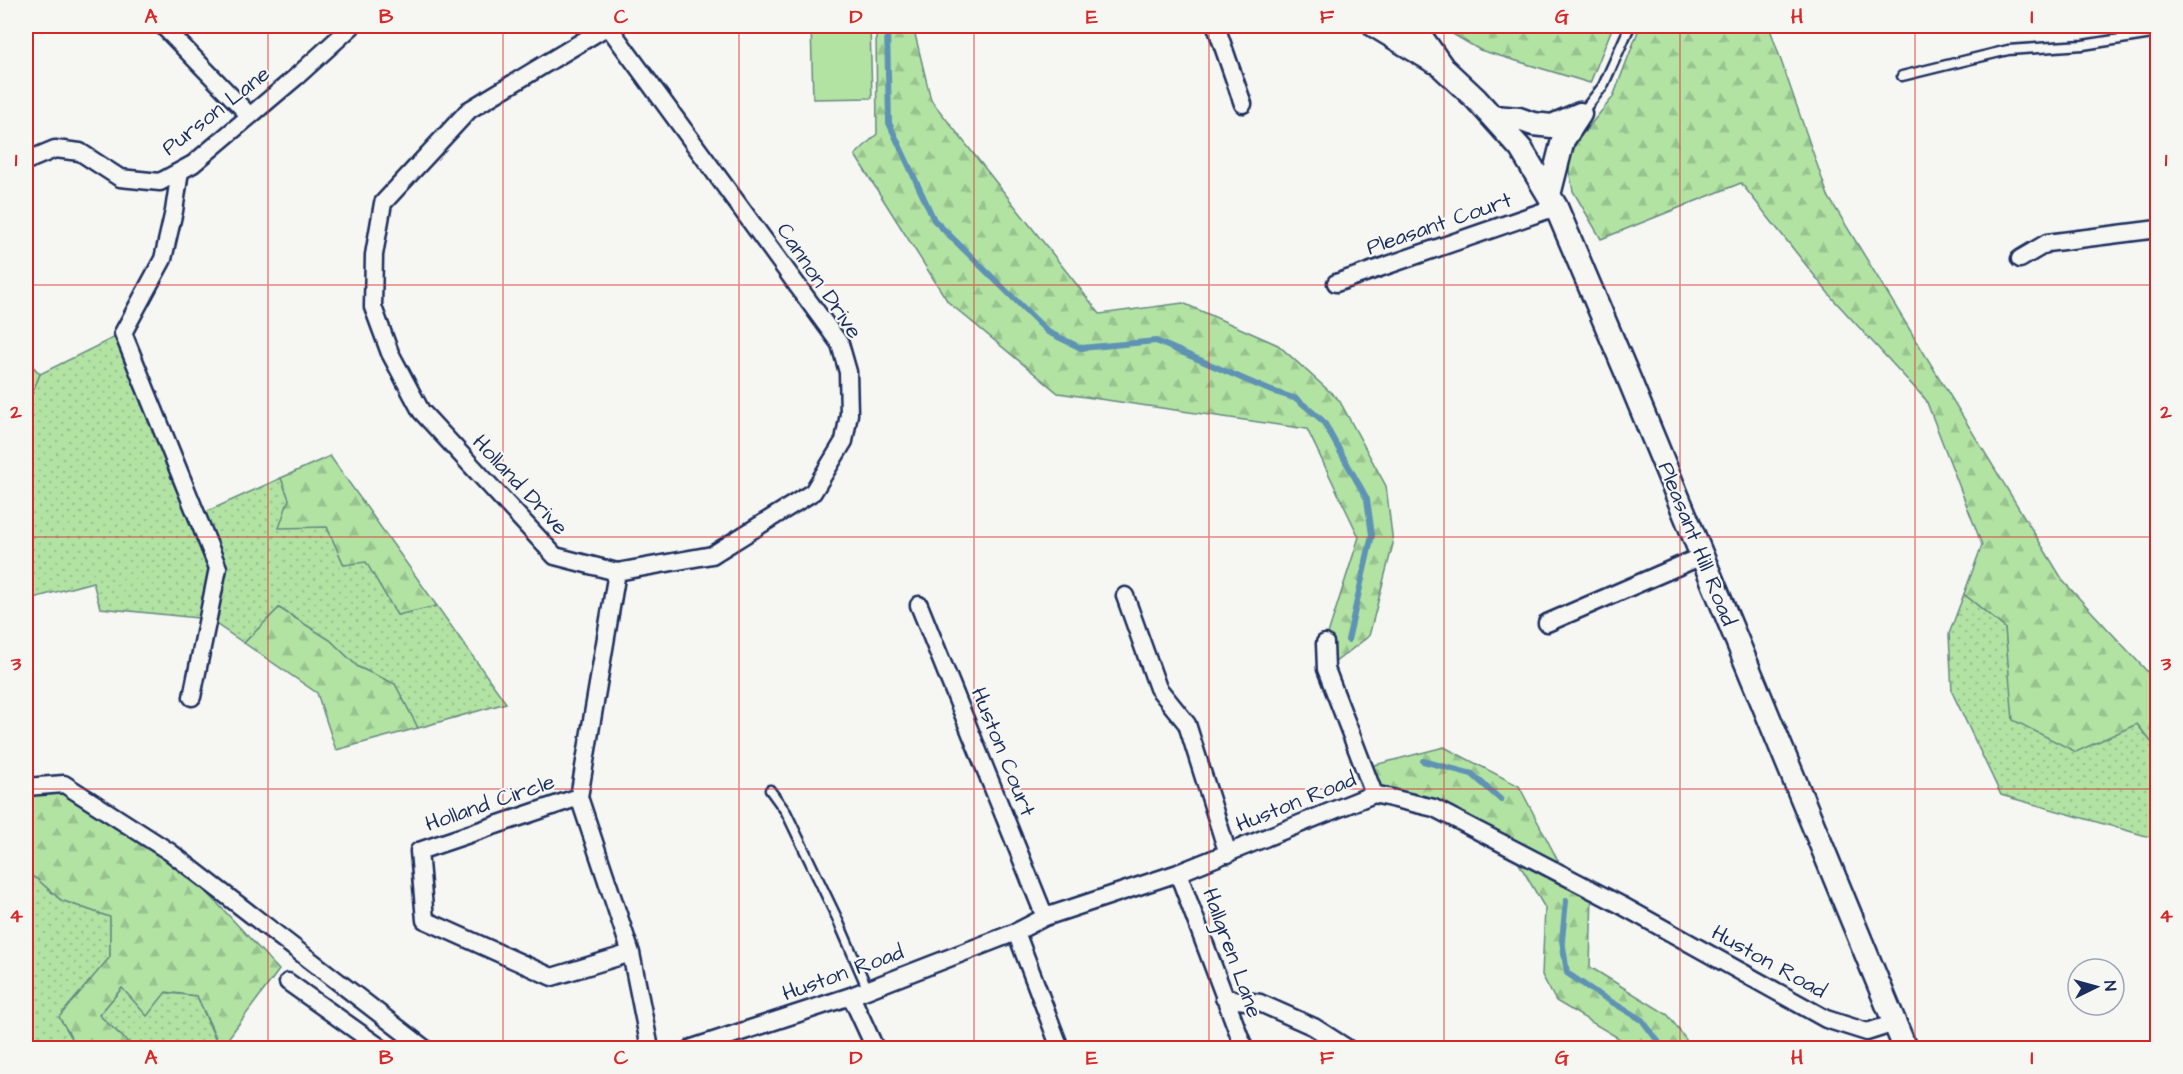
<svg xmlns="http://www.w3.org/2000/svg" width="2183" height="1074" font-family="'Architects Daughter',sans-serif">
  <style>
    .grass { fill: url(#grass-dots); stroke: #668980; stroke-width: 1.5 }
    .forest { fill: url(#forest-firs); stroke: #668980; stroke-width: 1.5 }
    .pitch { fill: #b2e3a3; stroke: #668980; stroke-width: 1.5 }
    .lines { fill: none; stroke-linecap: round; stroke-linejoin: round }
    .stream { stroke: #5f93b4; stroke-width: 6 }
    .service-casing { stroke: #1b2f5e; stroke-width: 13 }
    .minor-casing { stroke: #1b2f5e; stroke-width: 21 }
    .secondary-casing { stroke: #1b2f5e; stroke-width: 27 }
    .service { stroke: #f6f6f2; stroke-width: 8 }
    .minor { stroke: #f6f6f2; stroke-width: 16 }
    .secondary { stroke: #f6f6f2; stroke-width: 22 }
    .grid { fill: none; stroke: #d62828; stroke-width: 1.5; stroke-opacity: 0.55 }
    .labels { text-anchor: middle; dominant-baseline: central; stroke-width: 4.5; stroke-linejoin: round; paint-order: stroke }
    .street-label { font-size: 22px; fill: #1b2f5e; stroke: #f6f6f2 }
    .neatline { fill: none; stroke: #d62828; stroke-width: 2 }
    .grid-label { font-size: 20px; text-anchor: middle; font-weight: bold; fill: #d62828 }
  </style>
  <defs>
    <pattern id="grass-dots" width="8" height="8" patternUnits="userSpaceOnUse" patternTransform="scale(1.5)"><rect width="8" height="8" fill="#b2e3a3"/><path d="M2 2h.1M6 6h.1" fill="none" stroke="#98c38f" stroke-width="1.8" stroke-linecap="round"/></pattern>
    <pattern id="forest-firs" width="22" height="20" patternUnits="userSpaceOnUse" patternTransform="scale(1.5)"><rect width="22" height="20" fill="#b2e3a3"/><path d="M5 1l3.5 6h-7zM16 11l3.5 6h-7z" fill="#98c38f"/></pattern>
  </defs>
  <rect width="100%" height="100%" fill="#f6f6f2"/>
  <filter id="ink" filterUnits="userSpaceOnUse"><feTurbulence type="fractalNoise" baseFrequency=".0167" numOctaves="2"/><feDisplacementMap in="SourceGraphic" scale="12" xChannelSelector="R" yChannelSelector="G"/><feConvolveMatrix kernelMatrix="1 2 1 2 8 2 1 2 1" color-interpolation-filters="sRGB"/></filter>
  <g filter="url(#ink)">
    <path class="grass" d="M 123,333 L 197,516 L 281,478 L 289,499 L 327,527 L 344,565 L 366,561 L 397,615 L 437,606 L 506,703 L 418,728 L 395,684 L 358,667 L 330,640 L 279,608 L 244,643 L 208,619 L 100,608 L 93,582 L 26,600 L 26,408 L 40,374 Z
      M 1964,594 L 2005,628 L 2014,720 L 2137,724 L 2157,749 L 2157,839 L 2001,795 L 1952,692 L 1949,634 Z
      M 26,873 L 37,879 L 61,900 L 110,917 L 110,957 L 60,1017 L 78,1048 L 35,1048 L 30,1031 L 26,1029 Z
      M 122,988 L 197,996 L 219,1048 L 134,1048 L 99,1015 Z"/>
    <path class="forest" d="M 876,26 L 913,26 L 931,100 L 1100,314 L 1183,303 L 1278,345 L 1339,400 L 1386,486 L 1393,544 L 1369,636 L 1326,669 L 1325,643 L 1359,537 L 1307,429 L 1058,393 L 948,302 L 855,155 L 877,134 Z
      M 1439,26 L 1613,26 L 1590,83 L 1480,50 Z
      M 1640,26 L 1769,26 L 1828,196 L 2064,582 L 2157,682 L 2157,749 L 2137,724 L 2076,752 L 2013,720 L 2005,628 L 1964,594 L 1982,545 L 1926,400 L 1833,299 L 1741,183 L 1601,239 L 1573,191 L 1568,165 L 1572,147 L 1613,97 Z
      M 26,359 L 40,374 L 26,408 Z
      M 330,456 L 437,606 L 397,615 L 366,562 L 344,565 L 327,527 L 279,528 L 289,499 L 281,478 Z
      M 279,608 L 330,640 L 358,667 L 395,684 L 418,728 L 336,750 L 317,693 L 244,643 Z
      M 1444,747 L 1519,786 L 1566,876 L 1592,890 L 1590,967 L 1668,1015 L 1692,1048 L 1635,1048 L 1556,1001 L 1542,975 L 1545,908 L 1510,848 L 1434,808 L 1374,794 L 1363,768 Z
      M 64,784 L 170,852 L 279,970 L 221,1048 L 197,996 L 166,992 L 147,1016 L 122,988 L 99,1015 L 134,1048 L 78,1048 L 59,1017 L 110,957 L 110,917 L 61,900 L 37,879 L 26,873 L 26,787 Z"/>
    <path class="pitch" d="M 811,26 L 870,26 L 872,98 L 813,99 Z"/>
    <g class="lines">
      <path class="stream" d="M 887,26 L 889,123 L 934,220 L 1048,332 L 1081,348 L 1156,341 L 1269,390 L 1297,399 L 1323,421 L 1367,499 L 1372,535 L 1348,640
        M 1423,761 L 1472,774 L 1501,800
        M 1566,901 L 1562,940 L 1567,973 L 1595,992 L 1642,1020 L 1663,1048"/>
      <defs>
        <path id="service" d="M 950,27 L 950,26
          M 1902,76 L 2008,50 L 2083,45 L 2158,33
          M 1581,114 L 1603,86 L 1630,26
          M 770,790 L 786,812 L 836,916 L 868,990"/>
        <path id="minor" d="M 163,26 L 250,116
          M 608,26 L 469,110 L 383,203 L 374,255 L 373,307 L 390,353 L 421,411 L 555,556 L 617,572 L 579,797 L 631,953 L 650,1048
          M 608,26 L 840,344 L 848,372 L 849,414 L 844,441 L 813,492 L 712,555 L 617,572
          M 1216,26 L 1243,104
          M 26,161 L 55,149 L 80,152 L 120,178 L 160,182 L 193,164 L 296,77 L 352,26
          M 180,171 L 174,211 L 163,259 L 123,333 L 218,568 L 192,697
          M 2020,259 L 2047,243 L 2158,229
          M 1336,283 L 1556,207
          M 1125,596 L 1158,688 L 1187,724 L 1228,854
          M 919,605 L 1045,917
          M 1547,623 L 1702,556
          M 1325,643 L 1326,669 L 1374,794
          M 26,787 L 64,784 L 170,852 L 424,1048
          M 579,797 L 419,851 L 425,920 L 552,977 L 631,953
          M 1178,873 L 1244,1048
          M 1016,932 L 1060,1048
          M 288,982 L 381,1048
          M 851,996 L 875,1048
          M 1224,998 L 1260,1003 L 1314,1027 L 1347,1048
          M 692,1048 L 851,996 L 1016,932 L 1045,917 L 1178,873 L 1374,794 L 1434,808 L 1621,905 L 1826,1019 L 1867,1032 L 1895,1023"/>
        <path id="secondary" d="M 1375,26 L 1433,61
          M 1408,26 L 1417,31 L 1443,68 L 1476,99 L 1521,149 L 1556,207 L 1627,374 L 1905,1048
          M 1494,117 L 1519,119 L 1533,124 L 1552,126 L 1580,114
          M 1549,195 L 1563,140 L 1580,114"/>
      </defs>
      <use href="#service" class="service-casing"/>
      <use href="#minor" class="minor-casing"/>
      <use href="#secondary" class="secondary-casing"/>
      <use href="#service" class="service"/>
      <use href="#minor" class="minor"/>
      <use href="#secondary" class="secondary"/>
    </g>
  </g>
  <path class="grid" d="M 268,26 L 268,1048M 503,26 L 503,1048M 739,26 L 739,1048M 974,26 L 974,1048M 1209,26 L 1209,1048M 1444,26 L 1444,1048M 1680,26 L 1680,1048M 1915,26 L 1915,1048M 26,285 L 2158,285M 26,537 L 2158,537M 26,789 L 2158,789"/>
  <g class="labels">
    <g class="street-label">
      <text transform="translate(216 111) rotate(-38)">Purson Lane</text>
      <text transform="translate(1439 224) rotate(-19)">Pleasant Court</text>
      <text transform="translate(819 281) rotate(56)">Cannon Drive</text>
      <text transform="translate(520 485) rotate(47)">Holland Drive</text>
      <text transform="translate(1697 544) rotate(68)">Pleasant Hill Road</text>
      <text transform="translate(1003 752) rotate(68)">Huston Court</text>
      <text transform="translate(1296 802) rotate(-22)">Huston Road</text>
      <text transform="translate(490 803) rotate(-19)">Holland Circle</text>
      <text transform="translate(1232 953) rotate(70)">Hallgren Lane</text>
      <text transform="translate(1769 962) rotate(29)">Huston Road</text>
      <text transform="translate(843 973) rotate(-20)">Huston Road</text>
    </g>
  </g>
  <rect width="2183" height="1074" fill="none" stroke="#f6f6f2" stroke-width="66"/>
  <g transform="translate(2096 987) rotate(85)"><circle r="28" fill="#f6f6f2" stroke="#9ea6b7" stroke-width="1.5"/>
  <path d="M0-4.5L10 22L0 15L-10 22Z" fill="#1b2f5e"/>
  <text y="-9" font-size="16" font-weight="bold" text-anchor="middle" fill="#1b2f5e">N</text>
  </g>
  <rect x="33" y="33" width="2117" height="1008" class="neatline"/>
  <g class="grid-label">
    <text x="151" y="23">A</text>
    <text x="386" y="23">B</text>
    <text x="621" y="23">C</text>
    <text x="856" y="23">D</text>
    <text x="1092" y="23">E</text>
    <text x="1327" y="23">F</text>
    <text x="1562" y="23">G</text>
    <text x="1797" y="23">H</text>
    <text x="2032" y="23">I</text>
    <text x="16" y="166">1</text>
    <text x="2166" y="166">1</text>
    <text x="16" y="418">2</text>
    <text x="2166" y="418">2</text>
    <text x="16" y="670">3</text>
    <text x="2166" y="670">3</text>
    <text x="16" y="922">4</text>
    <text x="2166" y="922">4</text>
    <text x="151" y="1064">A</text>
    <text x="386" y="1064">B</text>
    <text x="621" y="1064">C</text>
    <text x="856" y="1064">D</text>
    <text x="1092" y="1064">E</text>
    <text x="1327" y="1064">F</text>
    <text x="1562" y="1064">G</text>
    <text x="1797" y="1064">H</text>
    <text x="2032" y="1064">I</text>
  </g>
</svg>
